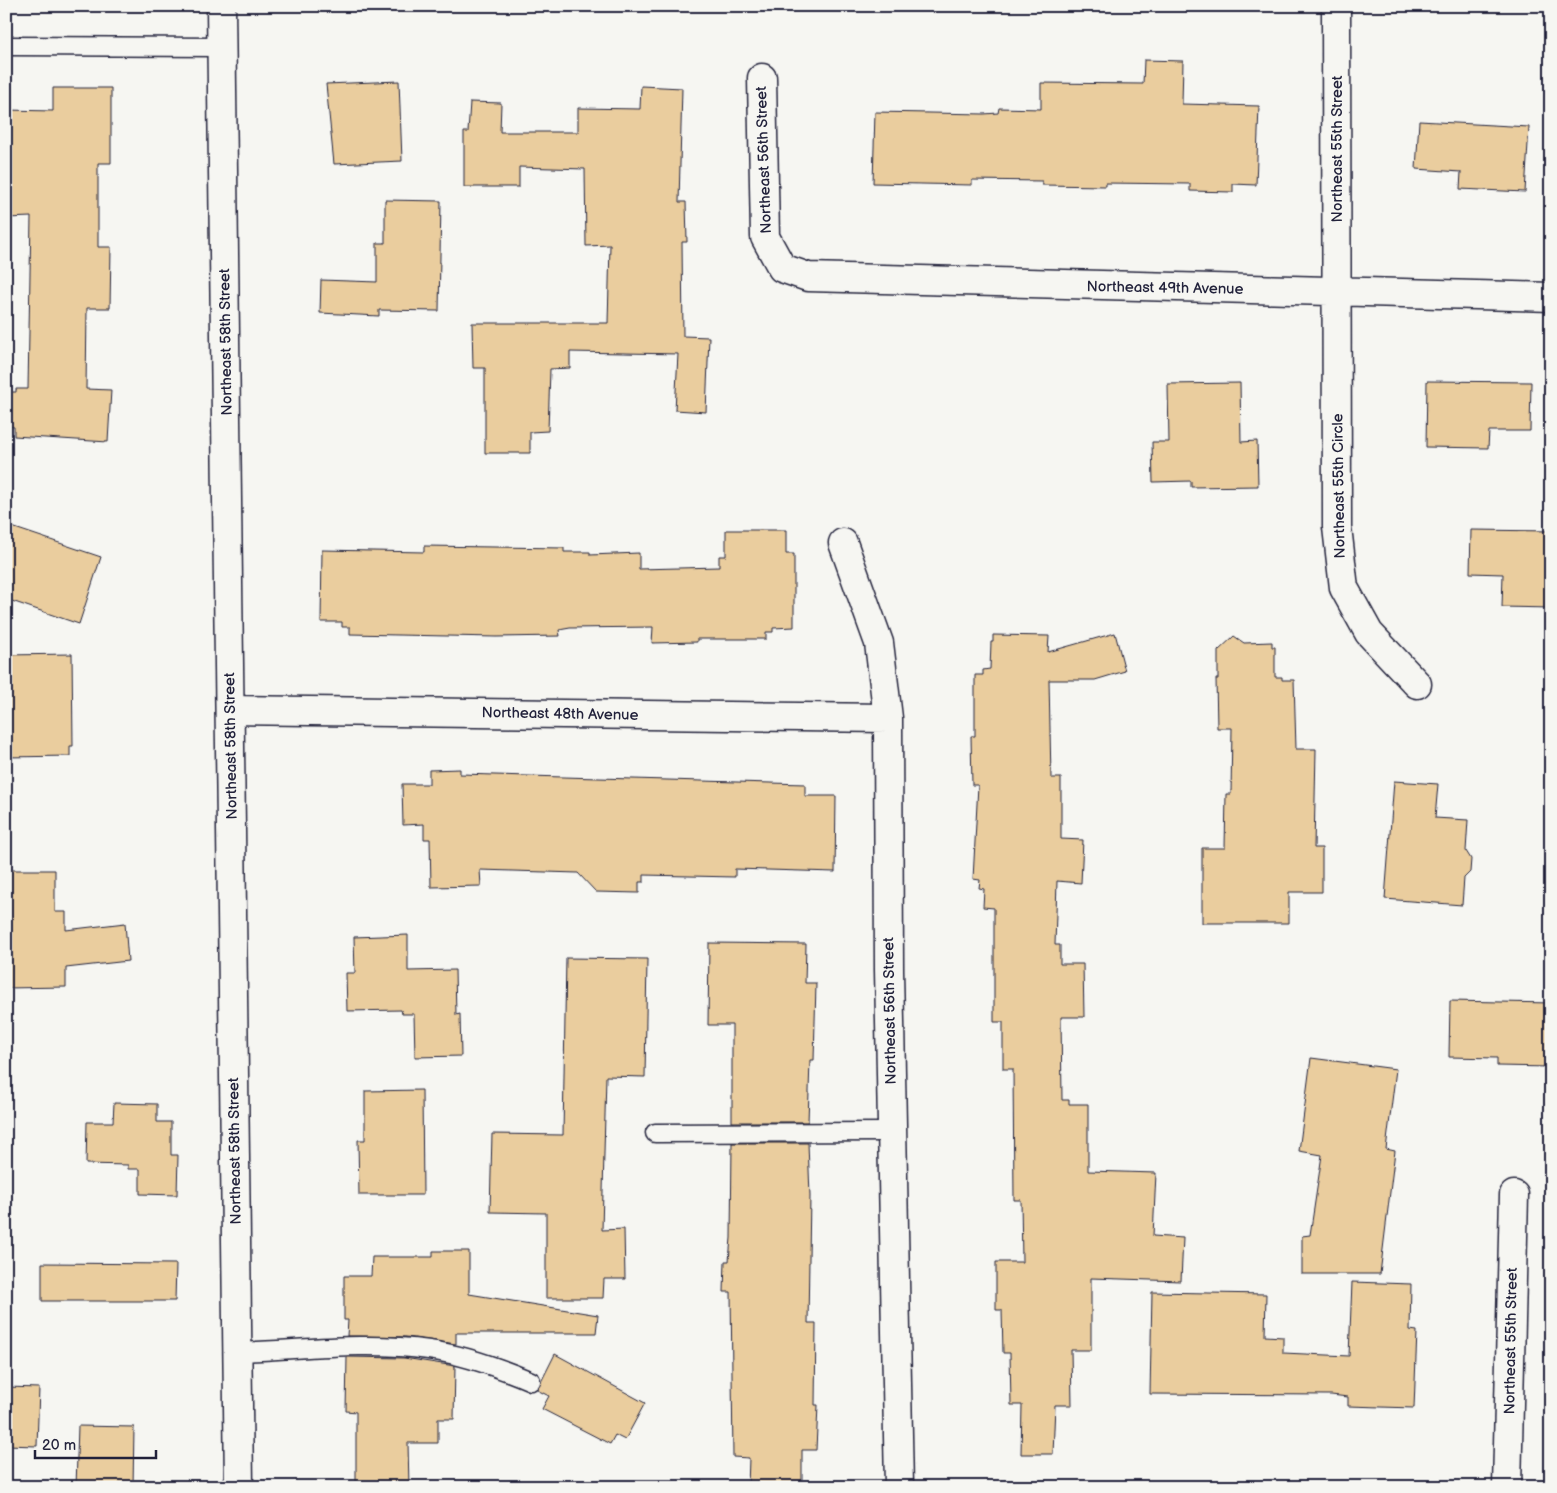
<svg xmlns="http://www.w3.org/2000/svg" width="1557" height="1493" font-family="'Balsamiq Sans',sans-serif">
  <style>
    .building { fill: #eacd9e; stroke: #22223b }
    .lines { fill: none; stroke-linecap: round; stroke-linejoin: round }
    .service-casing { stroke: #22223b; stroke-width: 21 }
    .minor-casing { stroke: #22223b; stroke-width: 31 }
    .tertiary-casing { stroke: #22223b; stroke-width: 31 }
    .service { stroke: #f6f6f2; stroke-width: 18 }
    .minor { stroke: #f6f6f2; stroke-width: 28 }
    .tertiary { stroke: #f6f6f2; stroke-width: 28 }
    .labels { text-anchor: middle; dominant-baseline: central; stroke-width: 4; stroke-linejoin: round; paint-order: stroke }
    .street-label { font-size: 15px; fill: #22223b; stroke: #f6f6f2 }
  </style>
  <rect width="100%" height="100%" fill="#f6f6f2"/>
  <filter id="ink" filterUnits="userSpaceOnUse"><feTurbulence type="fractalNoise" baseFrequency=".02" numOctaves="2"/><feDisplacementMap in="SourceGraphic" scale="10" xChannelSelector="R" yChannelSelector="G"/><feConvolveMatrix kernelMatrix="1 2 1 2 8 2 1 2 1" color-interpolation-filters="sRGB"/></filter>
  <g filter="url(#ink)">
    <path class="building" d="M 1144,60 L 1183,61 L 1182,104 L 1259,106 L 1256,185 L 1233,184 L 1233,192 L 1190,191 L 1190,184 L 1105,183 L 1105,186 L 1042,185 L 1042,181 L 972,180 L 972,185 L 873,183 L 875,112 L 984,114 L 998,113 L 999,108 L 1041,109 L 1041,83 L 1143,84 Z
      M 399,81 L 402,161 L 334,164 L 326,84 Z
      M 641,86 L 682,88 L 679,202 L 686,202 L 687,242 L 682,242 L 683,336 L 709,337 L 706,412 L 675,410 L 678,354 L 570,352 L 570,368 L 550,369 L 548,431 L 530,432 L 530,453 L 485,453 L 485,368 L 473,368 L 472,323 L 608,323 L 610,245 L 586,246 L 585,169 L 519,167 L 519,187 L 464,187 L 464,132 L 468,132 L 470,102 L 501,103 L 500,132 L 578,132 L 578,108 L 640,109 Z
      M 53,88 L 111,88 L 111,163 L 98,163 L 98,247 L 111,247 L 110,308 L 87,308 L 86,389 L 111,390 L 108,442 L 14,436 L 14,427 L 6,426 L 6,392 L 16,392 L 16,389 L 28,389 L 31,217 L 7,218 L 6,110 L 53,111 Z
      M 1419,121 L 1529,127 L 1525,192 L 1460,189 L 1461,172 L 1416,169 Z
      M 385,200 L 441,201 L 439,311 L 379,310 L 379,316 L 320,313 L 321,280 L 377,282 L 377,243 L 385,243 Z
      M 1427,381 L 1531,382 L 1530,431 L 1489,431 L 1488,448 L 1426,447 Z
      M 1240,383 L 1241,442 L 1257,441 L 1258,486 L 1191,487 L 1191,481 L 1153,482 L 1152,442 L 1169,442 L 1168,384 Z
      M 6,525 L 101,557 L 79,624 L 6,599 Z
      M 726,530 L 786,530 L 786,554 L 794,554 L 794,627 L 773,628 L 773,632 L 766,632 L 766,639 L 697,639 L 697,642 L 652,643 L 653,627 L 570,628 L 559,630 L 560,636 L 496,637 L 350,634 L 350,627 L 342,627 L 342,622 L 321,622 L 322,550 L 424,552 L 424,546 L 564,548 L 564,552 L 590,552 L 590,555 L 639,553 L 639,569 L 719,567 L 719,556 L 726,556 Z
      M 1471,530 L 1551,531 L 1551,608 L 1502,607 L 1503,574 L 1470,573 Z
      M 1115,633 L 1125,671 L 1095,680 L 1049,680 L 1051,778 L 1061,778 L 1061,839 L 1083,840 L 1081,883 L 1057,881 L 1055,945 L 1060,945 L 1060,964 L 1083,964 L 1084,1017 L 1061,1017 L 1062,1100 L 1069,1100 L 1069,1104 L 1088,1104 L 1088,1171 L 1156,1173 L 1153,1236 L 1183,1238 L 1181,1281 L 1091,1278 L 1091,1350 L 1071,1350 L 1072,1405 L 1055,1405 L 1053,1454 L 1021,1454 L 1022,1405 L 1011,1405 L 1010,1353 L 1003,1353 L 1002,1310 L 996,1310 L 996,1262 L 1022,1262 L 1021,1200 L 1014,1200 L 1013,1069 L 1003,1069 L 1003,1022 L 994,1022 L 994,908 L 983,907 L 984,889 L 979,888 L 980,880 L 973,879 L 978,785 L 972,785 L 971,736 L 975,736 L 975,675 L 983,675 L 983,670 L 990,669 L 991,642 L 993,642 L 993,635 L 1049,636 L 1048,652 Z
      M 1234,636 L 1244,643 L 1272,642 L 1272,647 L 1275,647 L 1275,677 L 1282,677 L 1282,680 L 1294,680 L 1296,749 L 1316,749 L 1314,848 L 1322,848 L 1322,892 L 1289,892 L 1289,923 L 1202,923 L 1202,848 L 1225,848 L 1226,794 L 1231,794 L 1232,728 L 1217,728 L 1216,679 L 1218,679 L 1218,651 Z
      M 72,654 L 73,746 L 70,746 L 70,756 L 6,757 L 6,655 Z
      M 460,769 L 460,774 L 805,784 L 805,796 L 836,796 L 835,872 L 735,869 L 735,877 L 644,875 L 644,882 L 639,882 L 639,893 L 596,892 L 578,873 L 480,870 L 481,886 L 431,887 L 430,839 L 424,839 L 424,824 L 403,825 L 402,784 L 429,784 L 429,770 Z
      M 1394,781 L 1438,784 L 1435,818 L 1468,820 L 1466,851 L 1471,859 L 1470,872 L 1464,878 L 1462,905 L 1385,899 Z
      M 6,870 L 55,870 L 55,912 L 66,912 L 66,930 L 125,923 L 128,961 L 66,968 L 66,987 L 6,988 Z
      M 408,935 L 408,971 L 455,970 L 456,1015 L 460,1014 L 461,1056 L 415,1057 L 414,1014 L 402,1014 L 401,1010 L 347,1011 L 346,973 L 355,973 L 354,937 Z
      M 709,943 L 806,944 L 805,983 L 816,983 L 814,1060 L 810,1060 L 808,1122 L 732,1122 L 732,1025 L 708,1025 Z
      M 566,958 L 647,959 L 645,1077 L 606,1076 L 602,1230 L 624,1229 L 625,1279 L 604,1279 L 603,1298 L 546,1298 L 546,1213 L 490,1212 L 492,1134 L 563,1135 Z
      M 1450,1001 L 1551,1003 L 1551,1067 L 1497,1066 L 1497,1058 L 1449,1057 Z
      M 1311,1058 L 1396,1069 L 1386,1149 L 1395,1151 L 1380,1274 L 1302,1274 L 1302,1236 L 1310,1235 L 1322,1155 L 1299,1151 Z
      M 422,1090 L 423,1195 L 359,1195 L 358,1140 L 365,1140 L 365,1091 Z
      M 114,1103 L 157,1104 L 157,1122 L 171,1122 L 171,1155 L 178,1155 L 177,1195 L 140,1194 L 140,1169 L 128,1169 L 128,1165 L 86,1164 L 87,1122 L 113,1122 Z
      M 732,1143 L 808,1143 L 810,1196 L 808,1323 L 816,1323 L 815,1405 L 818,1405 L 816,1450 L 802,1450 L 802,1487 L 748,1487 L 749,1458 L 733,1457 L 731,1292 L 724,1292 L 725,1261 L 729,1261 L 731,1238 Z
      M 433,1251 L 469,1251 L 469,1294 L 598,1315 L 596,1333 L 456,1333 L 456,1344 L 406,1337 L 347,1336 L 348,1320 L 344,1320 L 344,1276 L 371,1276 L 372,1257 L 433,1257 Z
      M 42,1263 L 176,1264 L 175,1301 L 42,1301 Z
      M 1352,1282 L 1411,1284 L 1410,1330 L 1417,1331 L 1414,1408 L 1348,1406 L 1348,1397 L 1331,1395 L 1150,1394 L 1152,1292 L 1266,1294 L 1265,1336 L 1283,1337 L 1283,1353 L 1349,1356 Z
      M 555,1354 L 645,1403 L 625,1440 L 615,1435 L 610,1444 L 542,1409 L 549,1396 L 537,1390 Z
      M 347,1357 L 404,1358 L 455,1366 L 454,1419 L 438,1419 L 438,1443 L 408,1443 L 409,1487 L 356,1487 L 356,1412 L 346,1411 Z
      M 6,1387 L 39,1388 L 37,1446 L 6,1445 Z
      M 78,1426 L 134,1427 L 133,1487 L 76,1487 Z"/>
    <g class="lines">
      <defs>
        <path id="service" d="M 6,46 L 222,47
          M 655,1133 L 892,1132
          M 237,1352 C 300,1350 366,1341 429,1350 C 465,1355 498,1367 531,1381"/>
        <path id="minor" d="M 1336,6 L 1337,527 L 1344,588 L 1369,633 L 1417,684
          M 762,78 L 765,237 L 782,268 L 808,277 L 1551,297
          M 843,543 L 879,643 L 888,718 L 889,970 L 899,1487
          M 231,710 L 888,718
          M 1507,1487 L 1514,1195"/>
        <path id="tertiary" d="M 221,6 L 239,1487"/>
      </defs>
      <use href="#service" class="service-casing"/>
      <use href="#minor" class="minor-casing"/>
      <use href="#tertiary" class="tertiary-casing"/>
      <use href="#service" class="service"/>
      <use href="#minor" class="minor"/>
      <use href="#tertiary" class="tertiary"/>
    </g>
  </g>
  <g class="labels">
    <g class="street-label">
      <text transform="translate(1337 149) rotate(-90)">Northeast 55th Street</text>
      <text transform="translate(764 160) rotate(-92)">Northeast 56th Street</text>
      <text transform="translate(1165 288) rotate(1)">Northeast 49th Avenue</text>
      <text transform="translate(226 342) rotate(-91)">Northeast 58th Street</text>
      <text transform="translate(1339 486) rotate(-91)">Northeast 55th Circle</text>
      <text transform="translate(560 714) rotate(1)">Northeast 48th Avenue</text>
      <text transform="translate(231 746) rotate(-91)">Northeast 58th Street</text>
      <text transform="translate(890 1011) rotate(-91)">Northeast 56th Street</text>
      <text transform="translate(235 1151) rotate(-91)">Northeast 58th Street</text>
      <text transform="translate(1511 1341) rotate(-89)">Northeast 55th Street</text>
    </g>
  </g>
  <rect width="1557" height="1493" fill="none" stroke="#f6f6f2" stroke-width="25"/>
  <rect x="12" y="12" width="1532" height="1468" fill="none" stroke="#22223b" stroke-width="2" filter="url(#ink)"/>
  <path d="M35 1450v8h121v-8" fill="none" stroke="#22223b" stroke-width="2.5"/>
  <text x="42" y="1450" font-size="15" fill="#22223b" stroke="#f6f6f2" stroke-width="4" paint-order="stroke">20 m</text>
</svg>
